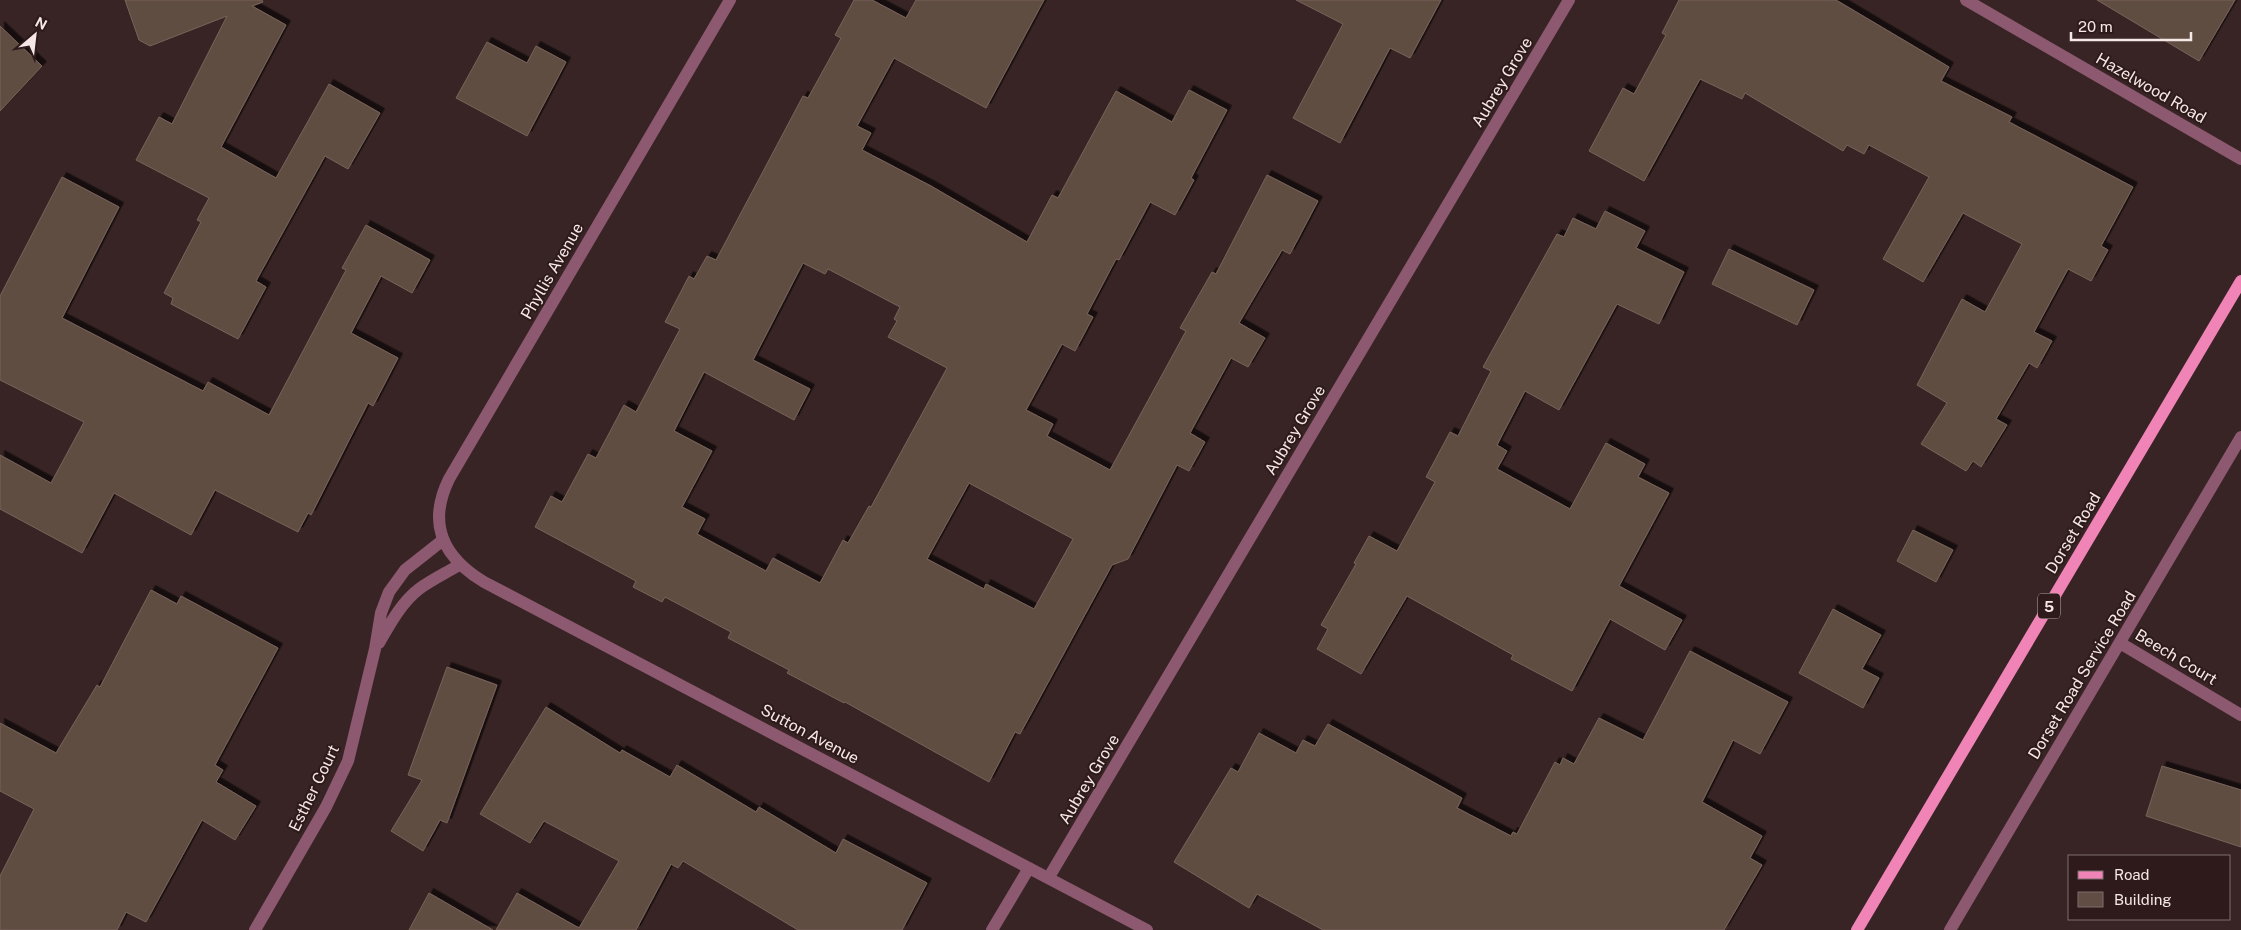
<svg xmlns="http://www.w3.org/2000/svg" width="2241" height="930" font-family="'Public Sans',sans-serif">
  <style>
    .building { fill: #614d43; stroke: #786359; fill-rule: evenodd; filter: url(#shadow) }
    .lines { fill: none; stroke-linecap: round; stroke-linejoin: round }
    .street { stroke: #8d5970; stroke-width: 12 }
    .primary { stroke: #f084b6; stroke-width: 12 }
    .labels { text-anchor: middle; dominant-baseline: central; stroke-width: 4; stroke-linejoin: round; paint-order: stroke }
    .shield { fill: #2e1a1a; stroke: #baaaaa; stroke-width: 1 }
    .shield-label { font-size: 15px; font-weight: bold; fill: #f6e7e7 }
    .street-label { font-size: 16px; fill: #f6e7e7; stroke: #2e1a1a }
  </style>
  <defs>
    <filter id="shadow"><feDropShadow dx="4.5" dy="-4.5" stdDeviation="0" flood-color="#0009"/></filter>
  </defs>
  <rect width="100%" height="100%" fill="#382424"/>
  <path class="building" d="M 125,0 L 262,0 L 263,2 L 252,6 L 286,25 L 221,147 L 276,178 L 329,84 L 380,113 L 348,169 L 325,156 L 256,281 L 266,287 L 238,339 L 171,304 L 173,298 L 164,293 L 201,222 L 197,220 L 209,198 L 136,160 L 159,117 L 172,124 L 227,16 L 150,46 L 139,40 Z
    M 854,0 L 872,0 L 906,18 L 916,0 L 1044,0 L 986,108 L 894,58 L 857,126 L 871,133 L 862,150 L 931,186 L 1027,242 L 1052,195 L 1058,198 L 1116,91 L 1172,122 L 1189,90 L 1227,110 L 1191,178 L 1194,180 L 1175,215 L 1150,202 L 1119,260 L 1116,259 L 1087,314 L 1093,317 L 1075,351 L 1062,344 L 1026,410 L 1053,424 L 1047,436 L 1110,470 L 1186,331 L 1180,328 L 1212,272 L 1216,274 L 1267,175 L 1318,201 L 1290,254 L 1282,250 L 1239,323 L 1265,338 L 1248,367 L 1231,358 L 1190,433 L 1205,442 L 1189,471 L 1177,465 L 1128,559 L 1112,565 L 1020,734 L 1015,732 L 989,782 L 845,702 L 844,703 L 787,673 L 789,670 L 728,638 L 731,632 L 665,597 L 662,602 L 633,587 L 636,581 L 535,527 L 551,496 L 562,502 L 588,454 L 596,458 L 624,405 L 636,412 L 680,329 L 665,322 L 689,276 L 694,279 L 707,256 L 716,260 L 803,96 L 808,98 L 841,38 L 835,35 ZM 803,263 L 825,274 L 828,269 L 900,307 L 894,319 L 897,321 L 888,337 L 947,368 L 871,507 L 869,506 L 848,543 L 843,540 L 820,583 L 773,558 L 766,571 L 697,534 L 705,519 L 682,507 L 712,451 L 674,431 L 704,372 L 794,420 L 810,389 L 753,360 ZM 969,483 L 1073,539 L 1034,609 L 986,584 L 984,589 L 927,559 Z
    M 1296,0 L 1441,0 L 1410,58 L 1390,48 L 1340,143 L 1293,118 L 1343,24 Z
    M 1679,0 L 1836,0 L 1949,67 L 1941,81 L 2012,117 L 2009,122 L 2133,187 L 2101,246 L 2108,250 L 2091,281 L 2068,269 L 2034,332 L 2052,341 L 2037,368 L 2029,363 L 1996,419 L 2007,425 L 1981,467 L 1973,461 L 1966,471 L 1921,444 L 1947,403 L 1917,385 L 1962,299 L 1985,312 L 2022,244 L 1963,213 L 1923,282 L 1883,259 L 1929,177 L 1869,145 L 1864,154 L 1847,145 L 1843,151 L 1745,93 L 1742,99 L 1700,79 L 1644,181 L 1589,151 L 1623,88 L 1634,94 L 1666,35 L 1662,33 Z
    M 2097,0 L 2235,0 L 2199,61 Z
    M 0,26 L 42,66 L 0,111 Z
    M 487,42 L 527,63 L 536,46 L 566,62 L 527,136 L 456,98 Z
    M 62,177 L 119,207 L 62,318 L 203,391 L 208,382 L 269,415 L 346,270 L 342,268 L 366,225 L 430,260 L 412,293 L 381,276 L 351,333 L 398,358 L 373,406 L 368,403 L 311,515 L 308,513 L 298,532 L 215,490 L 191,535 L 114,493 L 82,553 L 0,509 L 0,455 L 51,483 L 84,422 L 0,380 L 0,296 Z
    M 1605,211 L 1645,231 L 1636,248 L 1684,272 L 1659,324 L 1617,304 L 1559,410 L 1525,391 L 1497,445 L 1507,451 L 1497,469 L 1570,509 L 1606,443 L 1645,464 L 1638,477 L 1669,493 L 1619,586 L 1682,620 L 1665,650 L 1610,619 L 1572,691 L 1511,659 L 1513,655 L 1407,596 L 1361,674 L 1317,649 L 1328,629 L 1321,625 L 1356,564 L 1354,563 L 1369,536 L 1397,551 L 1435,482 L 1426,477 L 1450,432 L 1458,436 L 1491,371 L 1483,367 L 1557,234 L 1564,237 L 1573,218 L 1596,229 Z
    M 1729,249 L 1814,290 L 1797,325 L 1712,284 Z
    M 1913,530 L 1953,550 L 1936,582 L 1897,561 Z
    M 151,590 L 177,604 L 181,596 L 278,648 L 215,765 L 223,770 L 216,782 L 256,806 L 235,840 L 202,820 L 146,922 L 126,912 L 117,930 L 0,930 L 0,876 L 34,809 L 0,791 L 0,723 L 56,753 L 97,685 L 100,687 Z
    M 1833,609 L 1881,635 L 1862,669 L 1879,678 L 1863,708 L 1799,673 Z
    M 1690,651 L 1788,702 L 1760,754 L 1733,740 L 1702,802 L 1762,836 L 1750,858 L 1762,865 L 1724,930 L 1323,930 L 1257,894 L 1249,908 L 1174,862 L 1231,768 L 1238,772 L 1259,733 L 1296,753 L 1303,740 L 1315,746 L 1328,724 L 1462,798 L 1457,808 L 1511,836 L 1513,832 L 1517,834 L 1555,762 L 1560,765 L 1563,758 L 1574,764 L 1599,718 L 1643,740 Z
    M 447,667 L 497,685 L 447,823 L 440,820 L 423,851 L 391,831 L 422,780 L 408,775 Z
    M 546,707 L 620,753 L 622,750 L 670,777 L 677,765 L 756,812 L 759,807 L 836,853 L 843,839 L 927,883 L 902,930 L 798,930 L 683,861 L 678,868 L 671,864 L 636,930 L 496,930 L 517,893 L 579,928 L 619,861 L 544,821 L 530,843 L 480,814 Z
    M 2162,766 L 2241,790 L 2241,847 L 2146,816 Z
    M 429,893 L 493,930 L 409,930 Z"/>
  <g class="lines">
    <path class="street" d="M 730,0 L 449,479 C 427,524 443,557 484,582 L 1147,930
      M 1966,0 L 2241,159
      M 379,643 C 390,624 401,603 419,589 C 431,580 446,573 459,565
      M 2120,643 L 2241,715
      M 1049,877 L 1569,0
      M 255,930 L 326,807 L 348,761 L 375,649 L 381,613 L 389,592 L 405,570 L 443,540
      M 992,930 L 1029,868
      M 1950,930 L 2241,437"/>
    <path class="primary" d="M 1857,930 L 2241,281"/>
  </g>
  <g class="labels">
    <rect class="shield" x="2038" y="593.5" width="22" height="25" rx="4"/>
    <g class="shield-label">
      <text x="2049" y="606">5</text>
    </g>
    <g class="street-label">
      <text transform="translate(1502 82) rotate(-59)">Aubrey Grove</text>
      <text transform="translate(2151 88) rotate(30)">Hazelwood Road</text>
      <text transform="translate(552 271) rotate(-60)">Phyllis Avenue</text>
      <text transform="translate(1295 430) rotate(-59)">Aubrey Grove</text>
      <text transform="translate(2073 533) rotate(-59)">Dorset Road</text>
      <text transform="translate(2176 657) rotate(31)">Beech Court</text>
      <text transform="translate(2082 675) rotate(-59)">Dorset Road Service Road</text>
      <text transform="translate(810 734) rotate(28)">Sutton Avenue</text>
      <text transform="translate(1089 779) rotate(-59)">Aubrey Grove</text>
      <text transform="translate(314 788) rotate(-64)">Esther Court</text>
    </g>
  </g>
  <rect x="2068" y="855" width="162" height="65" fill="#2e1a1a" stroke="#7e6c6c"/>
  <rect x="2078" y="871" width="25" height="8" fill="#f084b6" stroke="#7e6c6c"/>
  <text x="2114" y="880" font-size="15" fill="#f6e7e7">Road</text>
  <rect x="2078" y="892" width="25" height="15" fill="#614d43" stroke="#7e6c6c"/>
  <text x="2114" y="905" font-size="15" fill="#f6e7e7">Building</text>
  <g transform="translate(35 35) rotate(28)" stroke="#2e1a1a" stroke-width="4" paint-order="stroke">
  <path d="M0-4L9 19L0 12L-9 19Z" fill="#f6e7e7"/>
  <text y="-8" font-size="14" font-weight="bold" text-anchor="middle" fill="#f6e7e7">N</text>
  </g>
  <path d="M2071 32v8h120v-8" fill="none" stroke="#f6e7e7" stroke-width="2.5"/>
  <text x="2078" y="32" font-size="15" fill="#f6e7e7" stroke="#2e1a1a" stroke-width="4" paint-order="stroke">20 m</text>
</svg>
